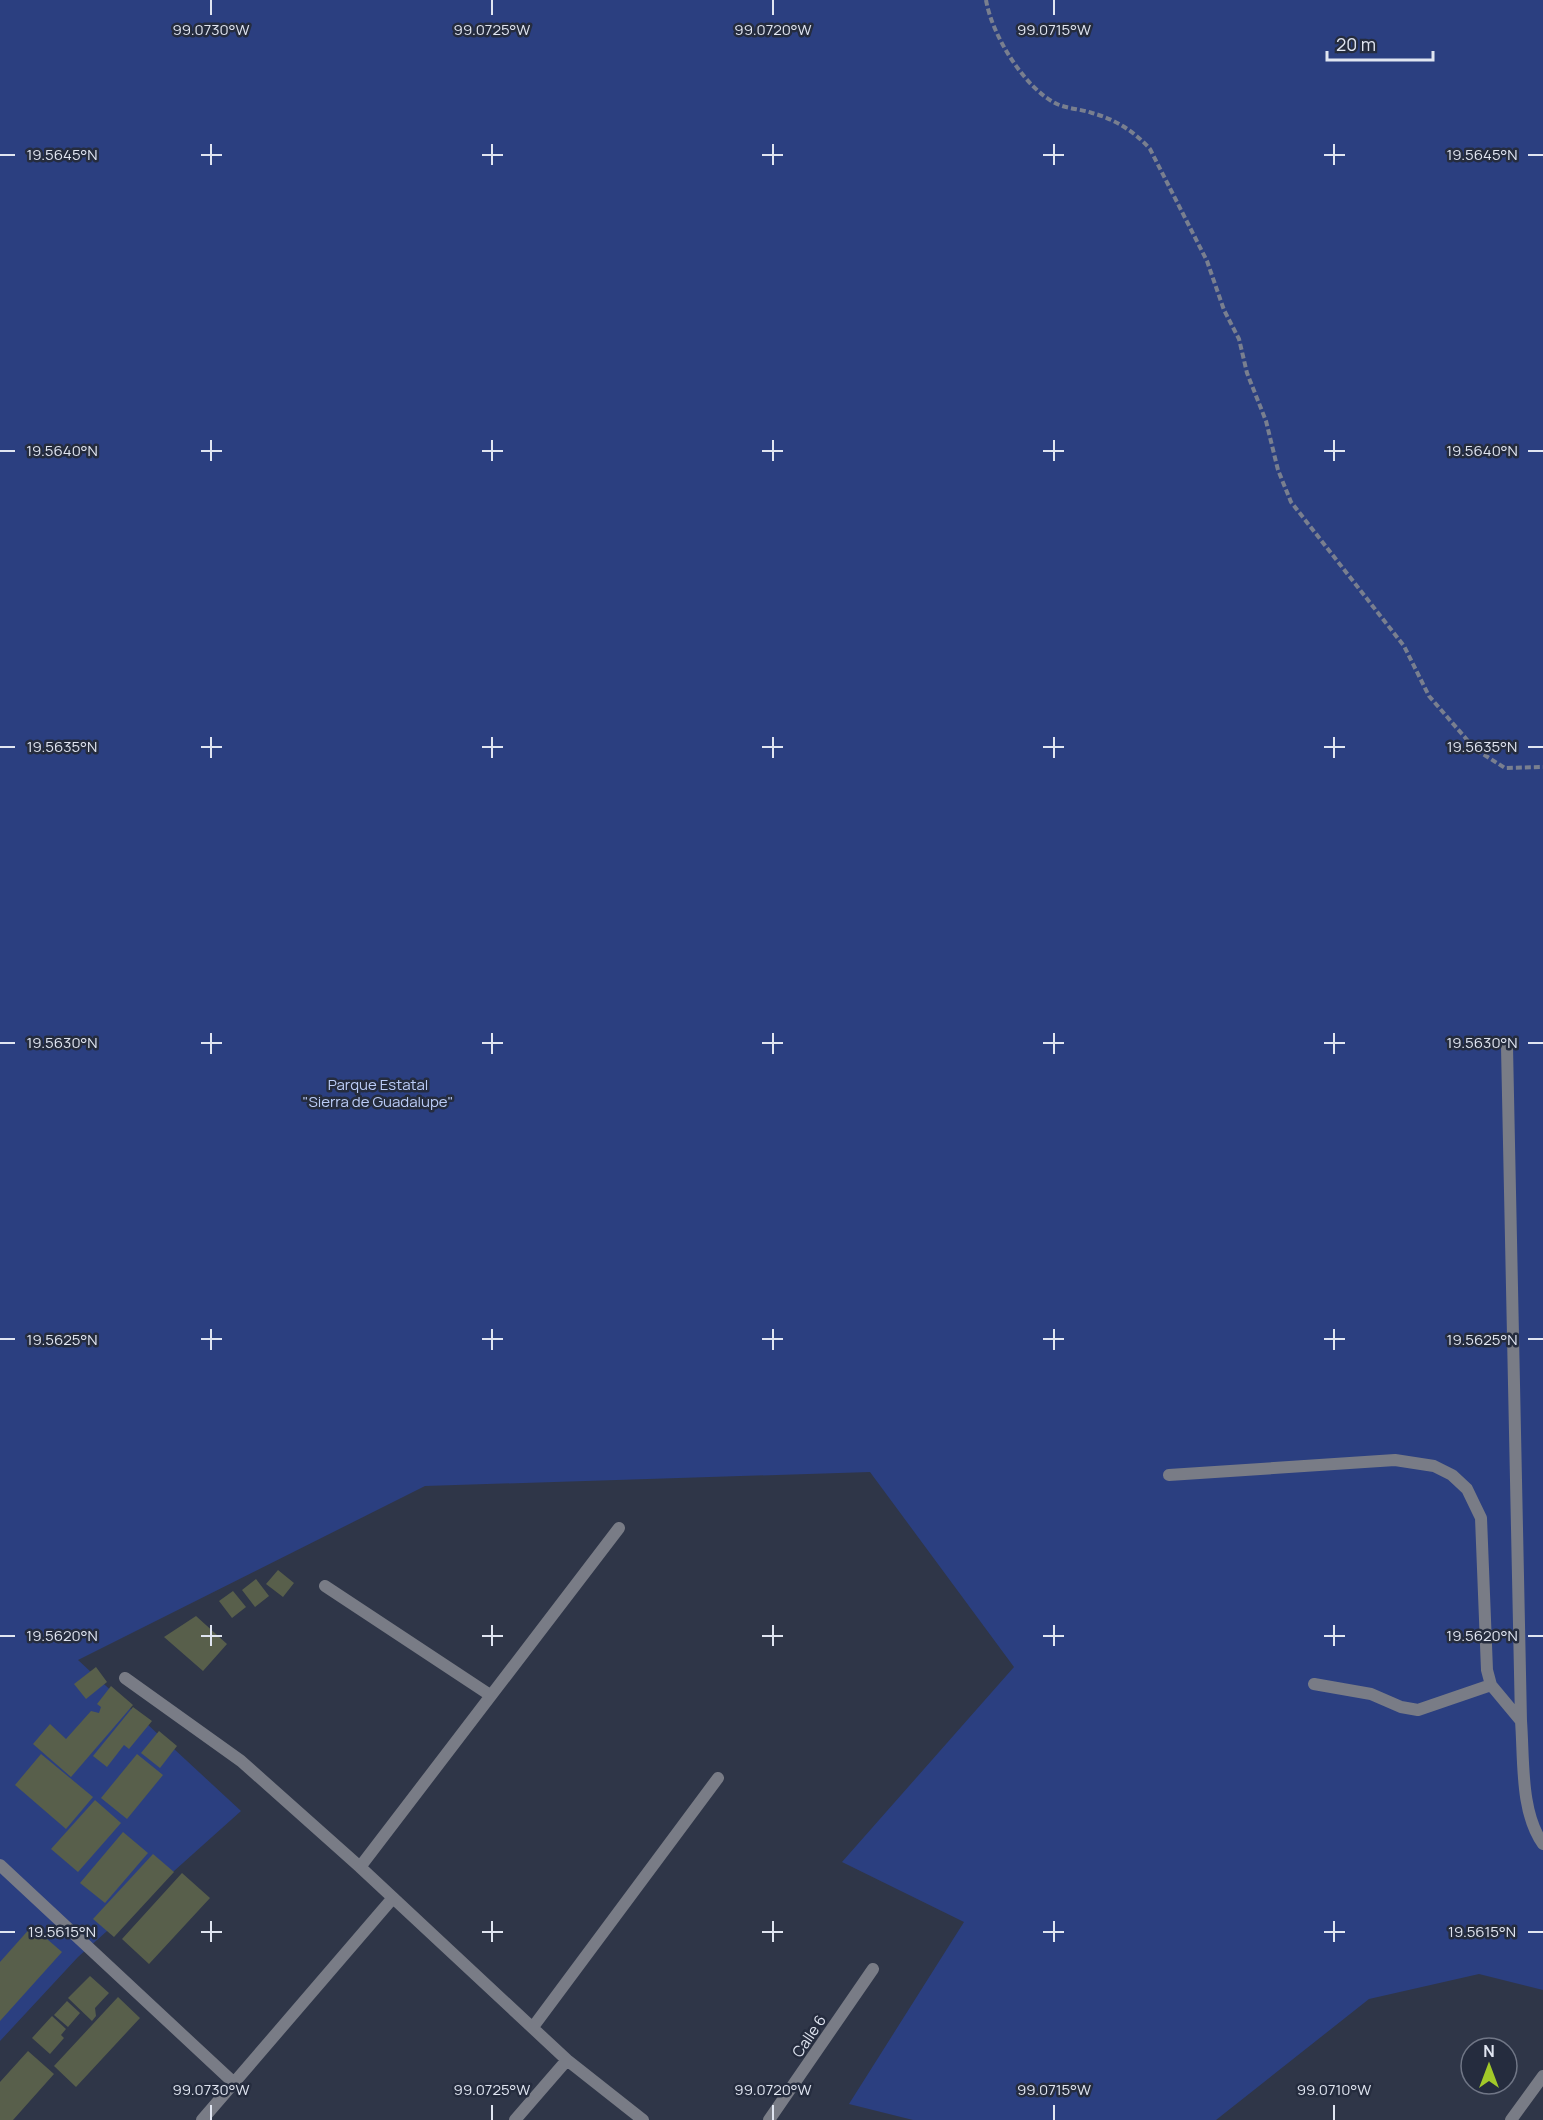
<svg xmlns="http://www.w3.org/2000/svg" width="1543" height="2120" font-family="Manrope,sans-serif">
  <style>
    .green { fill: #2b3f80 }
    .building { fill: #585f4b }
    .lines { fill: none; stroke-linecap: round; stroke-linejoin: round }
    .path { stroke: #797f8f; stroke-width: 4; stroke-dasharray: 6 3; stroke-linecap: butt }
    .street { stroke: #797c86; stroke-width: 12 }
    .ticks { fill: none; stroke: #e0e5f1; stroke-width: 2 }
    .labels { text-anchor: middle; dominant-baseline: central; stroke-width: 5; stroke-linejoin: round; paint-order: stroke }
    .park-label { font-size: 15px; fill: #bbccf7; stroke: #252c3e }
    .street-label { font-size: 15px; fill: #e0e5f1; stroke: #252c3e }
    .ticks-label { font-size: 15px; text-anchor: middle; fill: #e0e5f1; stroke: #252c3e; stroke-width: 5; stroke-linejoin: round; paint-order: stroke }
  </style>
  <rect width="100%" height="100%" fill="#2f3648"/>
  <path class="green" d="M 0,0 L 1543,0 L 1543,1990 L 1479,1974 L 1369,1999 L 1216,2120 L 913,2120 L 849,2104 L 964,1922 L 842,1862 L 1014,1667 L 870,1472 L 425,1486 L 78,1660 L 241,1811 L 78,1957 L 0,2041 Z"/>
  <path class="building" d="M 278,1570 L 294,1583 L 283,1597 L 266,1584 Z
    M 256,1579 L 269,1596 L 255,1607 L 242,1590 Z
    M 233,1591 L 246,1607 L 232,1618 L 219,1601 Z
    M 196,1616 L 227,1644 L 203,1671 L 164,1637 Z
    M 96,1667 L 107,1682 L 86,1699 L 74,1684 Z
    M 111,1686 L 133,1705 L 71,1777 L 33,1744 L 50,1724 L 66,1739 L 91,1711 L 99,1713 L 101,1707 L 97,1704 Z
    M 133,1707 L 152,1721 L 129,1749 L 124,1745 L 107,1767 L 93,1756 Z
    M 159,1731 L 177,1746 L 160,1768 L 141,1753 Z
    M 41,1754 L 93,1797 L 66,1829 L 15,1785 Z
    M 137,1754 L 163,1775 L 127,1819 L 101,1798 Z
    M 95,1800 L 121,1823 L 78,1872 L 51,1849 Z
    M 123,1832 L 148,1853 L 105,1903 L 80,1883 Z
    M 153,1854 L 174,1872 L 114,1937 L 93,1919 Z
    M 182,1873 L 210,1898 L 149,1964 L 122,1939 Z
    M 32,1926 L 62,1952 L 0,2021 L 0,1962 Z
    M 90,1976 L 109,1993 L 95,2008 L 96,2016 L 92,2021 L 68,1998 Z
    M 118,1997 L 140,2018 L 76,2087 L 54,2066 Z
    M 67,2001 L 80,2013 L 68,2027 L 54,2015 Z
    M 52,2016 L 66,2029 L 61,2035 L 64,2038 L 50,2054 L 32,2038 Z
    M 28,2051 L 54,2074 L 13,2120 L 0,2120 L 0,2082 Z"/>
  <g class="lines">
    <path class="path" d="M 986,0 C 992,35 1024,88 1057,104 C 1068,109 1081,109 1092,113 C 1115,119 1135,132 1150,149 L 1207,261 L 1224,310 L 1239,339 L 1247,373 L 1266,421 L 1278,470 L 1291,502 L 1404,646 L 1429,696 L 1475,749 L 1505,768 L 1543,767"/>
    <path class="street" d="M 1507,1047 L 1521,1721 C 1524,1759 1520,1812 1543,1844
      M 1169,1475 L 1395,1460 L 1434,1466 L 1452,1475 L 1467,1489 L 1481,1518 L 1487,1670 L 1491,1685 L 1521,1721
      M 325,1586 L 490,1695
      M 125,1678 L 241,1761 L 360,1867 L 567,2060 L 643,2120
      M 1314,1684 L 1371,1694 L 1401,1707 L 1418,1710 L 1491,1685
      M 0,1865 L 234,2083
      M 360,1867 L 619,1528
      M 533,2027 L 718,1778
      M 202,2120 L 392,1899
      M 515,2120 L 567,2060
      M 769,2120 L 873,1969
      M 1511,2120 L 1543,2076"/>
  </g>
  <path class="ticks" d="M 211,0 L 211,15M 492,0 L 492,15M 773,0 L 773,15M 1054,0 L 1054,15M 211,144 L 211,165M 492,144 L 492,165M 773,144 L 773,165M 1054,144 L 1054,165M 1334,144 L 1334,165M 0,155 L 15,155M 201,155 L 222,155M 482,155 L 503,155M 762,155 L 783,155M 1043,155 L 1064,155M 1324,155 L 1345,155M 1528,155 L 1543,155M 211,440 L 211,461M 492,440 L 492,461M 773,440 L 773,461M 1054,440 L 1054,461M 1334,440 L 1334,461M 0,451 L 15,451M 201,451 L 222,451M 482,451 L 503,451M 762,451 L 783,451M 1043,451 L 1064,451M 1324,451 L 1345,451M 1528,451 L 1543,451M 211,737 L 211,758M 492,737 L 492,758M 773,737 L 773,758M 1054,737 L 1054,758M 1334,737 L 1334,758M 0,747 L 15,747M 201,747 L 222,747M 482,747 L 503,747M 762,747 L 783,747M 1043,747 L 1064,747M 1324,747 L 1345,747M 1528,747 L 1543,747M 211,1033 L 211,1054M 492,1033 L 492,1054M 773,1033 L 773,1054M 1054,1033 L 1054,1054M 1334,1033 L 1334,1054M 0,1043 L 15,1043M 201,1043 L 222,1043M 482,1043 L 503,1043M 762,1043 L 783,1043M 1043,1043 L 1064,1043M 1324,1043 L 1345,1043M 1528,1043 L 1543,1043M 211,1329 L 211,1350M 492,1329 L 492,1350M 773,1329 L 773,1350M 1054,1329 L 1054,1350M 1334,1329 L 1334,1350M 0,1339 L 15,1339M 201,1339 L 222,1339M 482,1339 L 503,1339M 762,1339 L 783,1339M 1043,1339 L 1064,1339M 1324,1339 L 1345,1339M 1528,1339 L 1543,1339M 211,1625 L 211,1646M 492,1625 L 492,1646M 773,1625 L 773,1646M 1054,1625 L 1054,1646M 1334,1625 L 1334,1646M 0,1636 L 15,1636M 201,1636 L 222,1636M 482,1636 L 503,1636M 762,1636 L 783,1636M 1043,1636 L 1064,1636M 1324,1636 L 1345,1636M 1528,1636 L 1543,1636M 211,1921 L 211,1942M 492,1921 L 492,1942M 773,1921 L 773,1942M 1054,1921 L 1054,1942M 1334,1921 L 1334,1942M 0,1932 L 15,1932M 201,1932 L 222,1932M 482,1932 L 503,1932M 762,1932 L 783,1932M 1043,1932 L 1064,1932M 1324,1932 L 1345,1932M 1528,1932 L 1543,1932M 211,2105 L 211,2120M 492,2105 L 492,2120M 773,2105 L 773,2120M 1054,2105 L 1054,2120M 1334,2105 L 1334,2120"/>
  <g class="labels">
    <g class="park-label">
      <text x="378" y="1084">Parque Estatal<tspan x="378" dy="17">"Sierra de Guadalupe"</tspan></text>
    </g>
    <g class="street-label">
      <text transform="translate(809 2036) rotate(-56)">Calle 6</text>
    </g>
  </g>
  <g class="ticks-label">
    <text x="211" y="35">99.0730°W</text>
    <text x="492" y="35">99.0725°W</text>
    <text x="773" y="35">99.0720°W</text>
    <text x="1054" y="35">99.0715°W</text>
    <text x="62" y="160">19.5645°N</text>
    <text x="1482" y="160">19.5645°N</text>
    <text x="62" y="456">19.5640°N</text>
    <text x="1482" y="456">19.5640°N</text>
    <text x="62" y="752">19.5635°N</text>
    <text x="1482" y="752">19.5635°N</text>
    <text x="62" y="1048">19.5630°N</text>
    <text x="1482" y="1048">19.5630°N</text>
    <text x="62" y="1345">19.5625°N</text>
    <text x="1482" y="1345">19.5625°N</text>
    <text x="62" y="1641">19.5620°N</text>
    <text x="1482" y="1641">19.5620°N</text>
    <text x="62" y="1937">19.5615°N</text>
    <text x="1482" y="1937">19.5615°N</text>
    <text x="211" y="2095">99.0730°W</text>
    <text x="492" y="2095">99.0725°W</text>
    <text x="773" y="2095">99.0720°W</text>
    <text x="1054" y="2095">99.0715°W</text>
    <text x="1334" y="2095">99.0710°W</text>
  </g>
  <g transform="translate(1489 2066)"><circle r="28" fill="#252c3e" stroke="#707686" stroke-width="1.5"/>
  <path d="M0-4.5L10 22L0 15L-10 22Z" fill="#a2c929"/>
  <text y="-9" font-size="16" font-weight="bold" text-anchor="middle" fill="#e0e5f1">N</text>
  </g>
  <path d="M1327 51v9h106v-9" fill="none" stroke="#e0e5f1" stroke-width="3"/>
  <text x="1336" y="51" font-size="18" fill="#e0e5f1" stroke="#252c3e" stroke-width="4.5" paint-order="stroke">20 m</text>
</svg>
